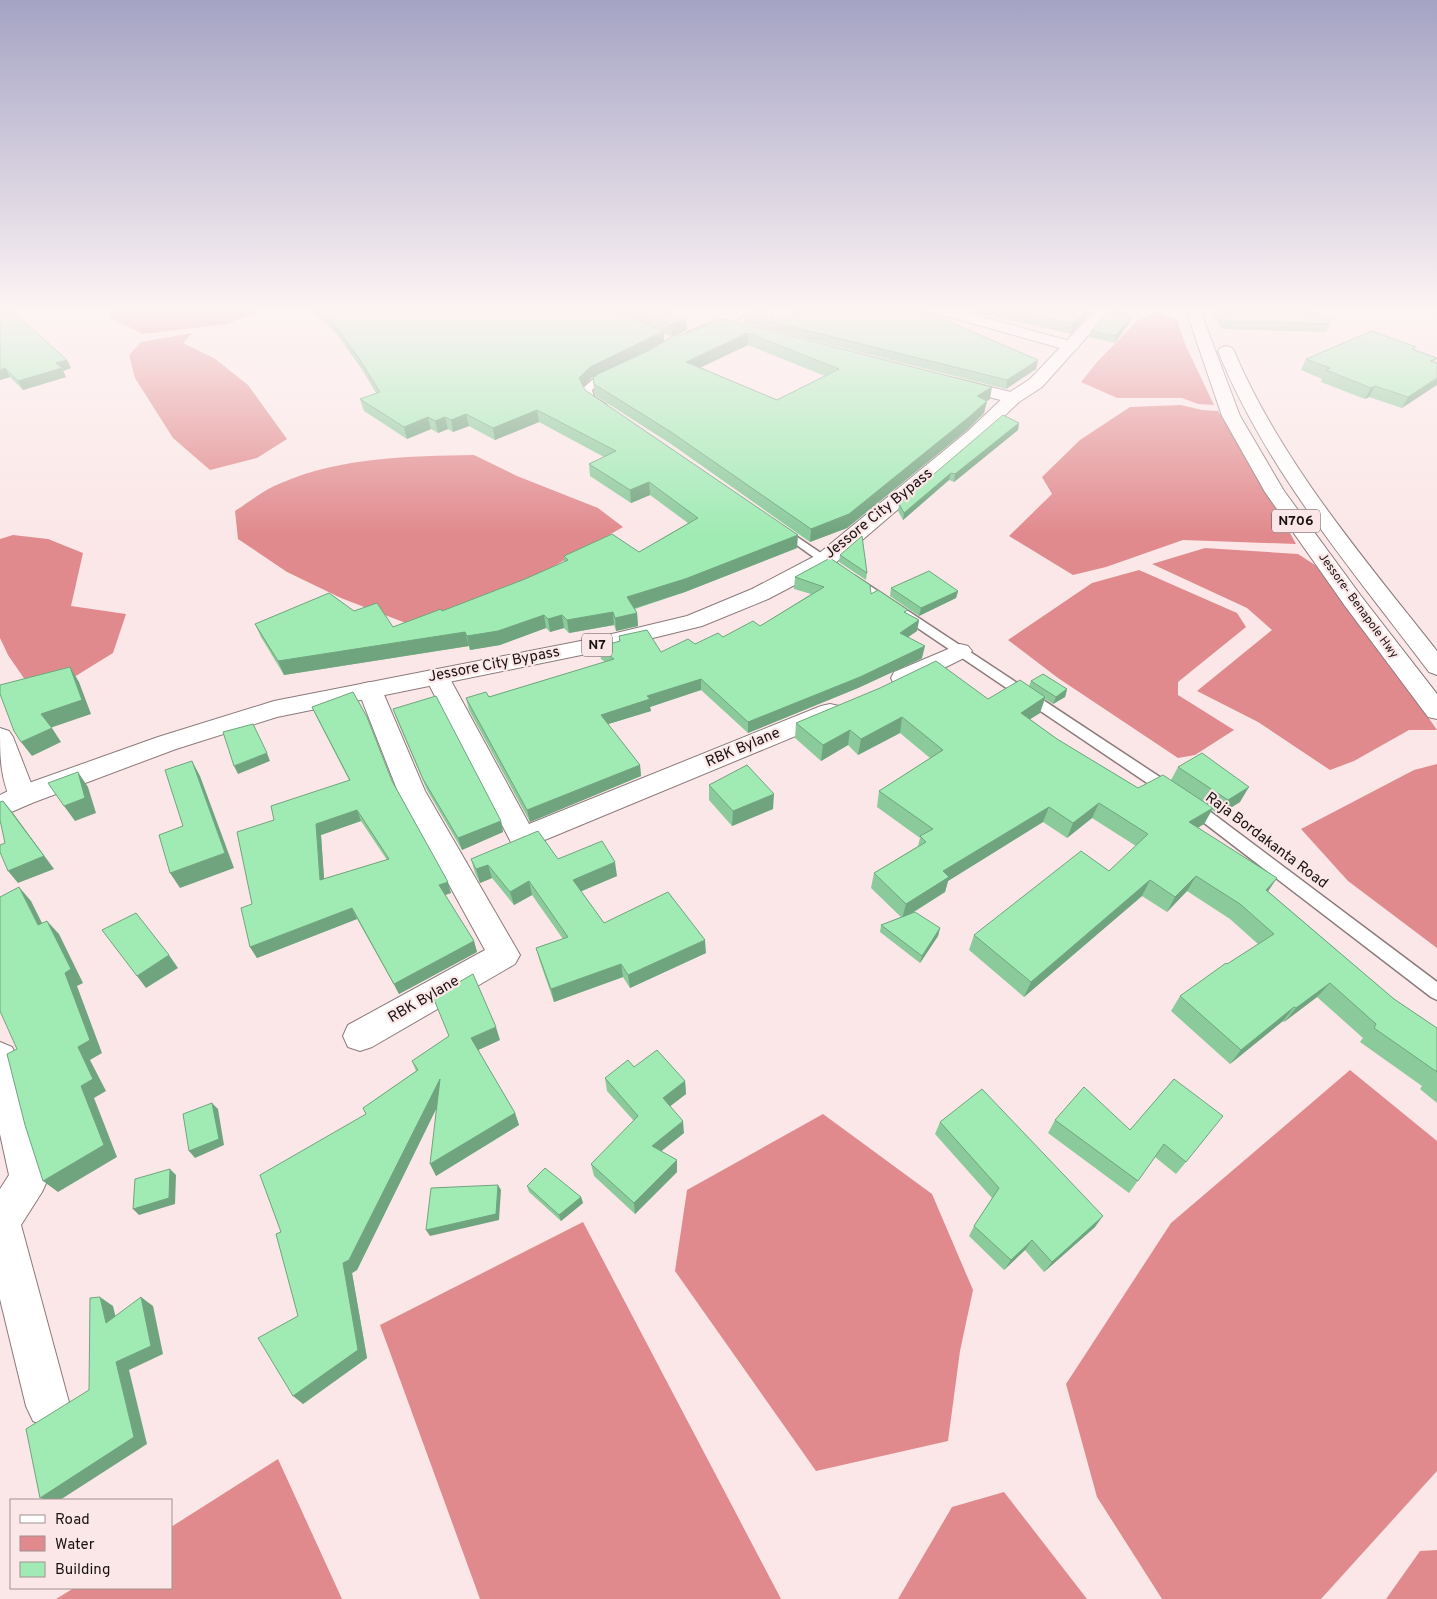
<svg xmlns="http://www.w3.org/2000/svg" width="1437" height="1599" font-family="Overpass,sans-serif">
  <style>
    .water { fill: #e18a8d }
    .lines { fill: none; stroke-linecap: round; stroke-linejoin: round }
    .lane-casing { stroke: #8c7a7a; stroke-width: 3 }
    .street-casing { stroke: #8c7a7a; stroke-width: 2 }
    .highway-casing { stroke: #8c7a7a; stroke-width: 2 }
    .lane { fill: #fff; fill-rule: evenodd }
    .street { fill: #fff; fill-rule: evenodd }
    .highway { fill: #fff; fill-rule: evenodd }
    .wall { fill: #8aca9b; fill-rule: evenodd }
    .shaded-wall { fill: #70a47e }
    .building { fill: #a0ebb4; stroke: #70a47e; fill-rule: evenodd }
    .labels { text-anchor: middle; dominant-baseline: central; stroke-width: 4.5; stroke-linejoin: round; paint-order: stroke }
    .far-street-label { font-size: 12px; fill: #191213; stroke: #fbe7e7 }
    .shield { fill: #fbe7e7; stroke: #5d5253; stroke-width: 1 }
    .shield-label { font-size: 14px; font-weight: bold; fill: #191213 }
    .street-label { font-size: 15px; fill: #191213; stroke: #fbe7e7 }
  </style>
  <rect width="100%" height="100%" fill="#fbe7e7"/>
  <path class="water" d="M 108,310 L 263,310 L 227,324 L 143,334 L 111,318 Z
    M 1156,312 L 1177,320 L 1185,344 L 1214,405 L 1198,404 L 1182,398 L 1117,398 L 1081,382 L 1097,362 L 1137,321 Z
    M 192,333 L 183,343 L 214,358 L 248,385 L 287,439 L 257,458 L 210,470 L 173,438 L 135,378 L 129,355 L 141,342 Z
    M 1181,405 L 1202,410 L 1218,411 L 1268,492 L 1296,544 L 1183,540 L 1106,567 L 1073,575 L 1009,536 L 1052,494 L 1042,477 L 1080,440 L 1130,407 Z
    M 474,455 L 517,476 L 598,508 L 623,527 L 494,600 L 416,627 L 341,598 L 287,572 L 238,539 L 235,511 C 249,502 265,489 281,483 C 342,457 408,456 474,455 Z
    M 13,535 L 48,539 L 83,553 L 71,606 L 126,614 L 113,653 L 66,682 L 32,690 L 8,655 L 0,638 L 0,539 Z
    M 1205,548 L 1298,554 L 1315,565 L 1383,652 L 1437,730 L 1409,730 L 1354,761 L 1330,770 L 1258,722 L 1197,691 L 1272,630 L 1247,608 L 1152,564 Z
    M 1139,570 L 1237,613 L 1246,627 L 1178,682 L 1178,695 L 1234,730 L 1195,755 L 1178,758 L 1058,678 L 1008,640 L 1092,583 Z
    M 1437,764 L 1437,948 L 1348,881 L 1301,829 L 1414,770 Z
    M 1350,1070 L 1437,1141 L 1437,1471 L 1321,1599 L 1162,1599 L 1097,1497 L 1066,1384 L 1171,1223 Z
    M 823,1114 L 932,1194 L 973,1290 L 960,1351 L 948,1441 L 816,1471 L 675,1271 L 687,1190 Z
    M 583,1222 L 781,1599 L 480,1599 L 380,1325 Z
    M 278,1459 L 342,1599 L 56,1599 L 74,1588 L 171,1588 L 171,1527 Z
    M 1004,1492 L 1087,1599 L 898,1599 L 952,1507 Z
    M 1437,1550 L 1437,1599 L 1386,1599 L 1420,1551 Z"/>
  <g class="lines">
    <defs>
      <path id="lane" d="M 612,371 L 616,374 L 615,376 L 598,384 L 592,390 L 594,397 L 606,405 L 601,408 C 590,405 586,399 582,389 L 592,380 Z
        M 781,526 L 837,564 L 839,566 L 837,568 L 829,568 L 777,531 L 775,529 L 777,527 Z
        M 855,576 L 1175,787 L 1177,791 L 1175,795 L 1170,796 L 1165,795 L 851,583 L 849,580 L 851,577 Z
        M 1191,799 L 1196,801 L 1437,982 L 1437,1000 L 1431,997 L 1186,809 L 1183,805 L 1186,801 Z"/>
      <path id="street" d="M 730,310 L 748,310 C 740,321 701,342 688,338 L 685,335 L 688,332 L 712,322 Z
        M 933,310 L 957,310 L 1077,343 L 1079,346 L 1077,349 L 1071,351 L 935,313 Z
        M 954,378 L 1019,394 L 1021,398 L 1019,402 L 1013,403 L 948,387 L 946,383 L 948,379 Z
        M 960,644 L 968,646 L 972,651 L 968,656 L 912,684 L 903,686 L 894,684 L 891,678 L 894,672 Z
        M 437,669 L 446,671 L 449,677 L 529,824 L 821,706 L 830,704 L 839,706 L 843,712 L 839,718 L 523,849 L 513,846 L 425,677 L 428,671 Z
        M 370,682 L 379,684 L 382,690 L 425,791 L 520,955 L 515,964 L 372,1047 L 360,1051 L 348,1047 L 343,1036 L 348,1025 L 485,950 L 398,792 L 358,690 L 361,684 Z
        M 0,728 L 9,731 L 13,737 L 36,796 L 32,803 L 22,806 L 12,803 C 0,777 0,757 0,728 Z
        M 0,1042 L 12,1047 L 17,1058 L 48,1179 L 42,1192 L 21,1225 L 70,1406 L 63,1421 L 48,1428 L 33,1421 L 26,1406 L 0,1299 L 0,1189 L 9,1175 L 0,1134 Z"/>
      <path id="highway" d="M 1096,310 L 1111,310 L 1042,387 L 1019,402 L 980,439 L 833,565 L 768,599 L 702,626 L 591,653 L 277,717 L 176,749 L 32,803 L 0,817 L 0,795 L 12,789 L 158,737 L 274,701 L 591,639 L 687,616 L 752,589 L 817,555 L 968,431 L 1007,394 L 1030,379 Z
        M 1186,310 L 1200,310 L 1240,416 L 1284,491 L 1361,596 L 1437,694 L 1437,719 L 1428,717 L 1345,606 L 1265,492 L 1222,416 Z
        M 1226,346 L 1232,348 L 1234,351 C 1281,462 1363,557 1437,651 L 1437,675 L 1429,672 C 1353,571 1266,470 1218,351 L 1220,348 Z"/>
    </defs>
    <use href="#lane" class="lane-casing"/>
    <use href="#street" class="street-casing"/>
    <use href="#highway" class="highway-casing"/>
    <use href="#lane" class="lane"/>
    <use href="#street" class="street"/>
    <use href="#highway" class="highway"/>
  </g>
  <path class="wall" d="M 0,310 L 67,360 L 71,368 L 63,371 L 66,377 L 23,390 L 10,377 L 0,380 Z
    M 309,310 L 665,310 L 687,330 L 675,335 L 681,335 L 724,319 L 990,399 L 987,401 L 984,413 L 967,430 L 847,528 L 810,542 L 671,444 L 596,396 L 594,391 L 593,378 L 595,376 L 591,378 L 583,387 L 585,390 L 797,548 L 685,592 L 635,609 L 637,613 L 638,626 L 616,631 L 614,625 L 569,633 L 564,628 L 550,632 L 546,628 L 500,645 L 470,650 L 469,646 L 284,675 L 261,637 L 255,624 L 354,611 L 393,627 L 442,611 L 525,579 L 564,562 L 564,556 L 639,552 L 688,523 L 650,495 L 631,503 L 590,476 L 589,464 L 604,457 L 539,422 L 495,440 L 469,426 L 453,432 L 448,429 L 438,433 L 431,429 L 407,439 L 364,411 L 360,399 L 376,393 L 363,371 L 336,333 L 319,317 ZM 664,334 L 672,337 L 675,335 L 664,341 ZM 748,345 L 825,376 L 777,400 L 700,367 Z
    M 969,310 L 1093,310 L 1071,334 L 969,311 Z
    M 1210,310 L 1305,310 L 1330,324 L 1326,332 L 1222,329 Z
    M 744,315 L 775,321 L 1038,360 L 1036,369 L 1006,389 L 744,323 Z
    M 1130,322 L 1115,343 L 1089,337 L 1091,331 Z
    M 1415,350 L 1437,358 L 1402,408 L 1369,397 L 1365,399 L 1321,382 L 1322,379 L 1301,370 L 1306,359 Z
    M 1019,423 L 1018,430 L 954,482 L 949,480 L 903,520 L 898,511 L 899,504 Z
    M 840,555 L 867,573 L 866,580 L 839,562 Z
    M 795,577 L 871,594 L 919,620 L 917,631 L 908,637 L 922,658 L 858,688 L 748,733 L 701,690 L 650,707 L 651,711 L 608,724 L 640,765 L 641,776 L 530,822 L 469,710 L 466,698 L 489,697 L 605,662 L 601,659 L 599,647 L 619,641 L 619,636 L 661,652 L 723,637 L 760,626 L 811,594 L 794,589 Z
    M 891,588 L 958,591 L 956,598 L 919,616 L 890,596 Z
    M 1031,681 L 1067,689 L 1065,697 L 1053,704 L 1045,699 L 1040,713 L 1030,719 L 1057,739 L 1138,788 L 1171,780 L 1178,767 L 1240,802 L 1219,815 L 1212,810 L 1204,824 L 1198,827 L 1268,891 L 1394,999 L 1437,1028 L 1437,1103 L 1420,1089 L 1422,1086 L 1360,1042 L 1363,1038 L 1317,997 L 1284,1022 L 1283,1021 L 1230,1064 L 1171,1011 L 1180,996 L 1258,944 L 1230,919 L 1187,891 L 1167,912 L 1142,896 L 1024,997 L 969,950 L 974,935 L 1109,871 L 1136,846 L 1092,818 L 1067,838 L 1043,822 L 948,881 L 945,892 L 911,914 L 940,928 L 938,936 L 920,963 L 880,932 L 881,925 L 901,917 L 871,888 L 874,873 L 918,846 L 920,838 L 877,807 L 879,791 L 930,758 L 900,733 L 858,755 L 848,745 L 821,761 L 795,738 L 796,723 L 988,699 L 1029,686 Z
    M 312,707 L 392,781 L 451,893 L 445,895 L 474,941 L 477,952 L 399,994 L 357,919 L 257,958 L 250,947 L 274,820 L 349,780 L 317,718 ZM 361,821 L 387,860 L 324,879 L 321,835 Z
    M 393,709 L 501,821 L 503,832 L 462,850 L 427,790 L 397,720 Z
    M 709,785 L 773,809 L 732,826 L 709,800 Z
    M 471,859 L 558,859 L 617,876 L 581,891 L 604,923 L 706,953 L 630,988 L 623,977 L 554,1002 L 540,962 L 536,948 L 563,939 L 532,895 L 514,905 L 492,878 L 480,883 L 475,873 Z
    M 500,1040 L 478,1050 L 515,1113 L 519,1125 L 436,1176 L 436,1109 L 357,1270 L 352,1273 L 367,1358 L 303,1404 L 298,1316 L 366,1114 L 363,1108 L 416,1071 L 412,1061 Z
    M 634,1067 L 685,1081 L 686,1094 L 670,1106 L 684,1133 L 661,1151 L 677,1172 L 635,1214 L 594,1176 L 591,1164 L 634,1121 L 607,1091 L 605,1078 Z
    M 1174,1079 L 1186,1162 L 1176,1174 L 1155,1157 L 1129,1193 L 1048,1133 L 1055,1120 L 1130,1130 Z
    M 940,1122 L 1095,1227 L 1044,1272 L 1025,1250 L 1004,1270 L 969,1236 L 974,1226 L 992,1198 L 935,1134 Z
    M 527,1186 L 581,1197 L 583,1203 L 561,1221 L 529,1192 Z"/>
  <path class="shaded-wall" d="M 1086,310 L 1093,310 L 1071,334 L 1073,324 Z
    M 1131,316 L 1130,322 L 1115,343 L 1116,336 Z
    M 686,319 L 687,330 L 672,337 L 671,325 Z
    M 664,331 L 664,342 L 591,378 L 580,390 L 579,378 L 590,367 Z
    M 748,333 L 748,345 L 687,374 L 686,362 Z
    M 67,360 L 71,368 L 63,371 L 66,377 L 23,390 L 18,381 L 56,363 Z
    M 1038,360 L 1036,369 L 1006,389 L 1007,380 Z
    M 5,368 L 10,377 L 0,380 L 0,370 Z
    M 1437,378 L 1437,385 L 1402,408 L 1408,397 Z
    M 1375,386 L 1369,397 L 1365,399 L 1371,388 Z
    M 992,387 L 990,399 L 975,409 L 977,396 Z
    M 987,401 L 984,413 L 967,430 L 847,528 L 810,542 L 811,529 Z
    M 537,410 L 539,422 L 495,440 L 493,428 Z
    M 466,414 L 469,426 L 453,432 L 451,420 Z
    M 428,417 L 431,429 L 407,439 L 404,427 Z
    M 445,417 L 448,429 L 438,433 L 435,421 Z
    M 1019,423 L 1018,430 L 954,482 L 955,474 Z
    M 951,473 L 949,480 L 903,520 L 904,513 Z
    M 649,482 L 650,495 L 631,503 L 630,490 Z
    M 798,535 L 797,548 L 685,592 L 629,610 L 627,597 Z
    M 958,591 L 956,598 L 919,616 L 921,608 Z
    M 613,612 L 614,625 L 569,633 L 567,620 Z
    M 637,613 L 638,626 L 616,631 L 615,618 Z
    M 544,615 L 546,628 L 500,645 L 470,650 L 467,636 Z
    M 562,615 L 564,628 L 550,632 L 548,619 Z
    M 919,620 L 917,631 L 898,644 L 900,633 Z
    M 465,632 L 469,646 L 284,675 L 278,661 Z
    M 925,646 L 922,658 L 921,659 L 858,688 L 748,733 L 748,722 Z
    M 70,667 L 79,682 L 91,714 L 50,728 L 41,714 Z
    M 701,679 L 701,690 L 650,707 L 651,711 L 602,726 L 601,715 L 647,696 Z
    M 1067,689 L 1065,697 L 1053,704 L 1056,697 Z
    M 1045,697 L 1040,713 L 1016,728 L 1021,713 Z
    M 902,717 L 900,733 L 858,755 L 861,739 Z
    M 52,728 L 61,742 L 32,756 L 21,742 Z
    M 850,730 L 848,745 L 821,761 L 823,745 Z
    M 267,753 L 270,761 L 238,774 L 234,766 Z
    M 192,761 L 200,776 L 234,868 L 180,888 L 170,873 L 225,853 Z
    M 640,765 L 641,776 L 530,822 L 527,810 Z
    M 78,772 L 88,787 L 96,813 L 75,821 L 64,806 Z
    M 1249,787 L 1240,802 L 1219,815 L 1228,800 Z
    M 774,794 L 773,809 L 732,826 L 733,811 Z
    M 3,801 L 13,813 L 54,869 L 18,883 L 8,871 Z
    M 1099,803 L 1092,818 L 1067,838 L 1073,823 Z
    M 1049,807 L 1043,822 L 948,881 L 945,892 L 902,919 L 906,904 L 943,871 Z
    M 1213,808 L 1204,824 L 1181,838 L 1189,822 Z
    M 357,810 L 361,821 L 321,835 L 325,891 L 320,880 L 316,824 Z
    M 501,821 L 503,832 L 462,850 L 458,838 Z
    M 615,862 L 617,876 L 575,894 L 573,880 Z
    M 488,865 L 492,878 L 480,883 L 476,869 Z
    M 1196,876 L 1187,891 L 1167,912 L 1175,897 Z
    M 1277,878 L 1267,893 L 1266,890 Z
    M 1150,880 L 1142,896 L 1024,997 L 1031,982 Z
    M 529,881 L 532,895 L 514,905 L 510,892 Z
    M 448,882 L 451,893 L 442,896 L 439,885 Z
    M 19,887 L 31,901 L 50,939 L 38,925 Z
    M 352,908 L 357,919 L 257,958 L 250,947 Z
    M 47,921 L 59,934 L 83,983 L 77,986 L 102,1053 L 90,1060 L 106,1091 L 94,1098 L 117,1157 L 58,1192 L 43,1181 L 81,1086 L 78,1047 Z
    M 940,928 L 938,936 L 920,963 L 922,956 Z
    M 705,940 L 706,953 L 630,988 L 628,975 Z
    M 474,941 L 477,952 L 399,994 L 394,984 Z
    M 169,955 L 178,968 L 146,988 L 137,976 Z
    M 621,964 L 623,977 L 554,1002 L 551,989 Z
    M 1330,983 L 1317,997 L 1284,1022 L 1296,1008 Z
    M 1294,1007 L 1283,1021 L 1230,1064 L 1241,1050 Z
    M 496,1027 L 500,1040 L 476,1051 L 471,1038 Z
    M 440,1079 L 445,1091 L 357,1270 L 352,1273 L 367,1358 L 303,1404 L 293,1396 L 343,1263 Z
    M 685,1081 L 686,1094 L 664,1111 L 663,1098 Z
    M 212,1103 L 218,1109 L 224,1145 L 195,1158 L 189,1151 Z
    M 515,1113 L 519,1125 L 436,1176 L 430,1164 Z
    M 683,1121 L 684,1133 L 654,1157 L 652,1146 Z
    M 677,1160 L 677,1172 L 635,1214 L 634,1203 Z
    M 170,1169 L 176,1175 L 175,1204 L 139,1215 L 133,1209 Z
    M 498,1185 L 501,1190 L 499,1220 L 430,1236 L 426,1230 Z
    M 581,1197 L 583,1203 L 561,1221 L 559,1215 Z
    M 1103,1216 L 1095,1227 L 1044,1272 L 1052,1262 Z
    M 1032,1240 L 1025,1250 L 1004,1270 L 1011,1260 Z
    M 100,1297 L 113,1306 L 119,1331 L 106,1323 Z
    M 141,1297 L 153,1306 L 163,1354 L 129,1370 L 147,1444 L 60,1500 L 46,1500 L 40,1498 L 116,1362 Z"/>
  <path class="building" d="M 0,310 L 11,310 L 67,360 L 56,363 L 62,368 L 18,381 L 5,368 L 0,370 Z
    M 320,310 L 611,310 L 664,331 L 590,367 L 579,378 L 585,390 L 798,535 L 685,579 L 627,597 L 637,613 L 615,618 L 613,612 L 567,620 L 562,615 L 548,619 L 544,615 L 498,631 L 467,636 L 465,632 L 278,661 L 255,624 L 329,593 L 354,611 L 377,603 L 393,627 L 441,609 L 442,611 L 525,579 L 568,560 L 564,556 L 612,534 L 639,552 L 698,518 L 649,482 L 630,490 L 589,464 L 616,451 L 537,410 L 493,428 L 466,414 L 451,420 L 445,417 L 435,421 L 428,417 L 404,427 L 360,399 L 380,392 L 360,360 L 333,322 Z
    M 633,310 L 665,310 L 686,319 L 671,325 Z
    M 756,310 L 770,310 L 775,321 L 796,310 L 922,310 L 1038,360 L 1007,380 L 744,315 Z
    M 1010,310 L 1086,310 L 1073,324 Z
    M 1110,310 L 1114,310 L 1131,316 L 1116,336 L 1091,331 Z
    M 1218,310 L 1305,310 L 1330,319 L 1330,324 L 1225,321 Z
    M 724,319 L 992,387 L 977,396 L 987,401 L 969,417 L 849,514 L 811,529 L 671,432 L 594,384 L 593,378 L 598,374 L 648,351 L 675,335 L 681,335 ZM 748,333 L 839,369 L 777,400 L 686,362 Z
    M 1372,331 L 1416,347 L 1412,349 L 1437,358 L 1430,361 L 1437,363 L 1437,378 L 1408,397 L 1375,386 L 1371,388 L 1326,370 L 1330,368 L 1306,359 Z
    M 1003,415 L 1019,423 L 955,474 L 951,473 L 904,513 L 899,504 Z
    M 862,536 L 867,573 L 840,555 Z
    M 830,558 L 870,585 L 871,594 L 878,590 L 908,610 L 904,612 L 919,620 L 900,633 L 925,646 L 860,677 L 748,722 L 701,679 L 647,696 L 650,699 L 601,715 L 640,765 L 527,810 L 466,698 L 486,692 L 489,697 L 614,659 L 599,647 L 620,641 L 619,636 L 647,630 L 661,652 L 688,639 L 695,644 L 718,633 L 723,637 L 753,621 L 760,626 L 824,587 L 795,577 Z
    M 929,571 L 958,591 L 921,608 L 891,588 Z
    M 936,661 L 988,699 L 1020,680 L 1045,697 L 1021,713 L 1057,739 L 1138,788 L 1163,775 L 1213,808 L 1189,822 L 1277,878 L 1266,890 L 1394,999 L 1437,1028 L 1437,1072 L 1374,1028 L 1376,1024 L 1330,983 L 1296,1008 L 1294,1007 L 1241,1050 L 1180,996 L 1226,963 L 1227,964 L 1274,934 L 1240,904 L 1196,876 L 1175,897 L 1150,880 L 1031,982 L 974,935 L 1081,851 L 1109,871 L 1148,834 L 1099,803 L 1073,823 L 1049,807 L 943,871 L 949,877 L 906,904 L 874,873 L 926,842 L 920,836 L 933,829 L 879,791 L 943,750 L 902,717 L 861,739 L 850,730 L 823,745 L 796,723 L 880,688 Z
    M 70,667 L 82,700 L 41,714 L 52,728 L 21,742 L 14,731 L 0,694 L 0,685 Z
    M 1043,674 L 1067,689 L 1056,697 L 1031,681 Z
    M 353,692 L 367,717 L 392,781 L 448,882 L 439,885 L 474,941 L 394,984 L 352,908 L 250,947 L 241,908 L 252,904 L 237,832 L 274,820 L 271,806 L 350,780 L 312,707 ZM 357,810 L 389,859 L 320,880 L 316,824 Z
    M 436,696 L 501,821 L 458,838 L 423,779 L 393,709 Z
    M 253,724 L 267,753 L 234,766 L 223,732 Z
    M 1202,753 L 1249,787 L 1228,800 L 1178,767 Z
    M 192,761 L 225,853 L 170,873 L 159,835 L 183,826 L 165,770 Z
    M 747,765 L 774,794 L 733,811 L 709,785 Z
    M 78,772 L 85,798 L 64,806 L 48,783 Z
    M 3,801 L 44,856 L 8,871 L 0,852 L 0,845 L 5,843 L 0,820 L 0,802 Z
    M 538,831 L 558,859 L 602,841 L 615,862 L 573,880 L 604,923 L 668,892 L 705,940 L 628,975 L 621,964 L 551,989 L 536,948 L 568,937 L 529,881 L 510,892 L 488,865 L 476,869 L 471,859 Z
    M 19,887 L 38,925 L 47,921 L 71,969 L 65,973 L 90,1040 L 78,1047 L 93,1079 L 81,1086 L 104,1145 L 43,1181 L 25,1125 L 7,1054 L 17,1049 L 0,1011 L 0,897 Z
    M 915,912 L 940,928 L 922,956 L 881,925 Z
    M 136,913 L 169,955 L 137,976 L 102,930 Z
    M 473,974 L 496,1027 L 471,1038 L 515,1113 L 430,1164 L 440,1079 L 349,1260 L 343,1263 L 358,1350 L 293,1396 L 258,1338 L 298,1316 L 276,1234 L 281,1232 L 260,1175 L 366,1114 L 363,1108 L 418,1070 L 412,1061 L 449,1036 L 433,997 Z
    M 657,1050 L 685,1081 L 663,1098 L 683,1121 L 652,1146 L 677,1160 L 634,1203 L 591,1164 L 638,1116 L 605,1078 L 628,1060 L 634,1067 Z
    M 1174,1079 L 1223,1116 L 1186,1162 L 1164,1144 L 1138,1181 L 1055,1120 L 1084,1087 L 1130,1130 Z
    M 982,1089 L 1103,1216 L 1052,1262 L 1032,1240 L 1011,1260 L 974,1226 L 999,1188 L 940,1122 Z
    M 212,1103 L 219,1139 L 189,1151 L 183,1114 Z
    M 545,1168 L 581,1197 L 559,1215 L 527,1186 Z
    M 170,1169 L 169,1198 L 133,1209 L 135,1179 Z
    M 498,1185 L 496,1214 L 426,1230 L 431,1188 Z
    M 100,1297 L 106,1323 L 141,1297 L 151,1346 L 116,1362 L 134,1437 L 40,1498 L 26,1429 L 89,1390 L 90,1298 Z"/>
  <linearGradient id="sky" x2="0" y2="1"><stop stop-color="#a5a3c4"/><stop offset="0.58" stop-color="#fdf4f4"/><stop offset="1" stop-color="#fdf4f4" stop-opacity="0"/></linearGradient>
  <rect width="1437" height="534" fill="url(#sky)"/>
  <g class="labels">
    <g class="far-street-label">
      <text transform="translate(1358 606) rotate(54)">Jessore- Benapole Hwy</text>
    </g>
    <g class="shield">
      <rect x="1272" y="509.5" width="48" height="23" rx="4"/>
      <rect x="582" y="633.5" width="30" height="23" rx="4"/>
    </g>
    <g class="shield-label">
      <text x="1296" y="521">N706</text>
      <text x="597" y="645">N7</text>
    </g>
    <g class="street-label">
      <text transform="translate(879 514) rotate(-39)">Jessore City Bypass</text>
      <text transform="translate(494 665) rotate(-11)">Jessore City Bypass</text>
      <text transform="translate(743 748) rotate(-23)">RBK Bylane</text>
      <text transform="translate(1266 841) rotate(37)">Raja Bordakanta Road</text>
      <text transform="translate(424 1000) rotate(-30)">RBK Bylane</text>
    </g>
  </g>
  <rect x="10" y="1499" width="162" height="90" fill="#fbe7e7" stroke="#a19292"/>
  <rect x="20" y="1515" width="25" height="8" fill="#ffffff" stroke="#a19292"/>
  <text x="55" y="1524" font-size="15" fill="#191213">Road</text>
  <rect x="20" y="1536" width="25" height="15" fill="#e18a8d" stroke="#a19292"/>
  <text x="55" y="1549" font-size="15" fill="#191213">Water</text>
  <rect x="20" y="1562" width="25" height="15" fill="#a0ebb4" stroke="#a19292"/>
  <text x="55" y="1574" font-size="15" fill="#191213">Building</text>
</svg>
